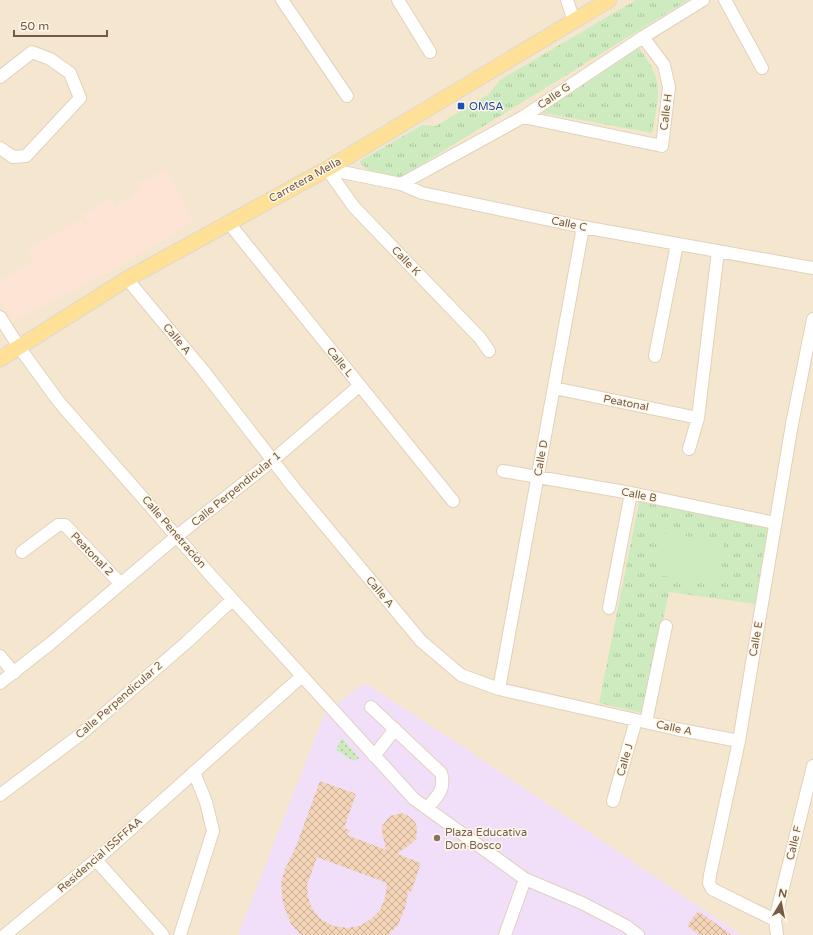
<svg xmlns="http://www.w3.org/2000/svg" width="813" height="935" font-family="'Varela Round',sans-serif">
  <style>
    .residential { fill: #f5e7cf }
    .commercial { fill: #fee4d4 }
    .education { fill: #f1def9 }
    .grass { fill: url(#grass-dots) }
    .park { fill: url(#park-tufts) }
    .pitch { fill: #cdebbf }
    .building { fill: url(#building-cross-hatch); fill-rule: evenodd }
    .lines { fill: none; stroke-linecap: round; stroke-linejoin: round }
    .minor-casing { stroke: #e1d1bc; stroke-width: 14 }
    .major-casing { stroke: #ded8d3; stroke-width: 17 }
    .minor { stroke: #fff; stroke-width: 12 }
    .major { stroke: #fee096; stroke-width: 15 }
    .transit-dot { fill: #1a4fb4; stroke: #fff8e8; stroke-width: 1.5 }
    .education-dot { fill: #8d6e63; stroke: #fff8e8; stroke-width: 1.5 }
    .labels { text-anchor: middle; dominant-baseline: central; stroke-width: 3; stroke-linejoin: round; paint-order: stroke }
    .street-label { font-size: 11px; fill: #755b47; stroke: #fff8e8 }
    .transit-label { font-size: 11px; fill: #164399; stroke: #fff8e8; text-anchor: start }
    .education-label { font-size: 11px; fill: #785e54; stroke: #fff8e8; text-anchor: start }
  </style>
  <defs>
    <pattern id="grass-dots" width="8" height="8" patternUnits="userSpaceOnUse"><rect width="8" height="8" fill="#cdebbf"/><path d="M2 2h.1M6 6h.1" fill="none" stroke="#abc19d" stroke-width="1.8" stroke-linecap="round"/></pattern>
    <pattern id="park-tufts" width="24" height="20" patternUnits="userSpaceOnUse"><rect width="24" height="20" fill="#cdebbf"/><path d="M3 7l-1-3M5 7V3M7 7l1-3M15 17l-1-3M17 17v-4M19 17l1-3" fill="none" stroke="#abc19d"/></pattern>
    <pattern id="building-cross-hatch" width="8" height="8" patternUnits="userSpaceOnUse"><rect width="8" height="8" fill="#f3d4b7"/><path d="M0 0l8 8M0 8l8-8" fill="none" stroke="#c9af97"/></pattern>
  </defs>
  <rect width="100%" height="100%" fill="#fdf4e1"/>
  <path class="residential" d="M 0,0 L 813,0 L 813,935 L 0,935 Z"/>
  <path class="commercial" d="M 166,169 L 193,222 L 109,272 L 56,300 L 12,321 L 0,300 L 0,281 L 34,261 L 27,249 L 82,219 L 102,257 L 83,215 L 110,199 L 133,241 L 116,206 L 140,190 L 138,184 Z"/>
  <path class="education" d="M 365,683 L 456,742 L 741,935 L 238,935 L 325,713 Z"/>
  <path class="grass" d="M 342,738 L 359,758 L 354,761 L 336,750 Z"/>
  <path class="park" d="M 636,0 L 688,0 L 401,177 C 388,177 371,174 361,164 L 360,161 L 422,125 L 436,126 L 489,94 L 500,80 Z
    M 639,48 C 665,82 659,94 652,133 L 538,112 Z
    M 639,502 L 768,525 L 756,604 L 669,592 L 643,713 L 599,703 Z"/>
  <path class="pitch" d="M 661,533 L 724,541 L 719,583 L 656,575 Z"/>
  <path class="building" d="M 320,781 L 356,794 L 344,828 L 350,830 L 347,835 L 386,850 L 382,832 L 382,826 L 390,816 L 401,813 L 407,815 L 415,822 L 417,828 L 416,839 L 412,843 L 397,854 L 421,863 L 411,892 L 408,891 L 406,905 L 398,925 L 388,935 L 301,935 L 291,924 L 283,904 L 281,883 L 285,869 L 295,849 ZM 317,857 L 387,883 L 385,898 L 380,910 L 371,919 L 360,926 L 347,928 L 334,926 L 322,920 L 313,910 L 308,898 L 307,885 Z
    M 698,911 L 732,935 L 700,935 L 687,926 Z"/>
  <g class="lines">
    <defs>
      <path id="minor" d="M 282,0 L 347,96
        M 398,0 L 430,52
        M 567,0 L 574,21
        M 725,0 L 762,68
        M 0,77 L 32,52 L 50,59 L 70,73 L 80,98 L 26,156 L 13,157 L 0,148
        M 523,117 L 662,146 L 669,87 L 664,65 L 643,37
        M 327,169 L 401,184 L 422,193 L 583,227 L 813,268
        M 327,169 L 354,207 L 480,338 L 489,351
        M 401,184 L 523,117 L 643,37 L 703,0
        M 228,222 L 453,501
        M 127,279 L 202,369 L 294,488 L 421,641 L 461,675 L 499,689 L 676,729 L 739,741
        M 0,317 L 19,347 L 59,402 L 213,578 L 414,799 L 525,879 L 582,903 L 626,926 L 638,935
        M 655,356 L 677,244
        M 554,388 L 698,418
        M 689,449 L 698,418 L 718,251
        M 503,471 L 631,493 L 775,523
        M 22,552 L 58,525 L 65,525 L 120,583
        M 609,608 L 631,493
        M 0,656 L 14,673
        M 0,683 L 51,643 L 177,536 L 273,460 L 359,386
        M 499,689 L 583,227
        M 371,707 L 441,773 C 446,789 437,797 427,808
        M 646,722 L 666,626
        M 374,756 L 395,729
        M 0,795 L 81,734 L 187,642 L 232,600
        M 613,801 L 636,720
        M 96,860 L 163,935
        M 775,920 L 712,889 L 709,883 L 710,875 L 739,741 L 792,424 L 813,319
        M 5,935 L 96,860 L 302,676
        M 180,935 L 213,831 L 206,802 L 194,772
        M 505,935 L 525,879
        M 777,935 L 775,920 L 813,766"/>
      <path id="major" d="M 0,359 L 127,279 L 327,169 L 609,0"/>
    </defs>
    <use href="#minor" class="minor-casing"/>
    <use href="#major" class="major-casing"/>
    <use href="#minor" class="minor"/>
    <use href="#major" class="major"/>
  </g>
  <rect class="transit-dot" x="457" y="102" width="8" height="8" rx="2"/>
  <circle class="education-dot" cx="437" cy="838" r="4"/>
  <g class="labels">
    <g class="street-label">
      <text transform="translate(554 96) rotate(-34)">Calle G</text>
      <text transform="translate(666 112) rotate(-83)">Calle H</text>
      <text transform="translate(305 180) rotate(-29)">Carretera Mella</text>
      <text transform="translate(569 224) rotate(12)">Calle C</text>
      <text transform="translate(406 261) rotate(46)">Calle K</text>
      <text transform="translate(177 339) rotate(50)">Calle A</text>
      <text transform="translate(340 362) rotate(51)">Calle L</text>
      <text transform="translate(626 403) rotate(11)">Peatonal</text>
      <text transform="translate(541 458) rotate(-80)">Calle D</text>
      <text transform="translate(236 489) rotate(-39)">Calle Perpendicular 1</text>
      <text transform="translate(639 495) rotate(11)">Calle B</text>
      <text transform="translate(174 532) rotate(49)">Calle Penetración</text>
      <text transform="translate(92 554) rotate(46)">Peatonal 2</text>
      <text transform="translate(380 592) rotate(50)">Calle A</text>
      <text transform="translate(756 639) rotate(-80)">Calle E</text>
      <text transform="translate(119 700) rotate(-41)">Calle Perpendicular 2</text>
      <text transform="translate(674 728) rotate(12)">Calle A</text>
      <text transform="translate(625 760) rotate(-74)">Calle J</text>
      <text transform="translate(794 843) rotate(-76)">Calle F</text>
      <text transform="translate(100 855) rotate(-41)">Residencial ISSFFAA</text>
    </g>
    <g class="transit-label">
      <text x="469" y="106">OMSA</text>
    </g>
    <g class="education-label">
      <text x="445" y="832">Plaza Educativa<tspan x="445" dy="13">Don Bosco</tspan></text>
    </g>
  </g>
  <g transform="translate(781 903) rotate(10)" stroke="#fff8e8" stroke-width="3" paint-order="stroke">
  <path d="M0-3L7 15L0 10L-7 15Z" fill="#755b47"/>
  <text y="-6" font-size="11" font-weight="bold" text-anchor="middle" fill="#755b47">N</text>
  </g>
  <path d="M14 30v6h93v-6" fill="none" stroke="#755b47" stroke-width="2"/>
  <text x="20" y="30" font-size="12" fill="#755b47" stroke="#fff8e8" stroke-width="3" paint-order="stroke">50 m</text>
</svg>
